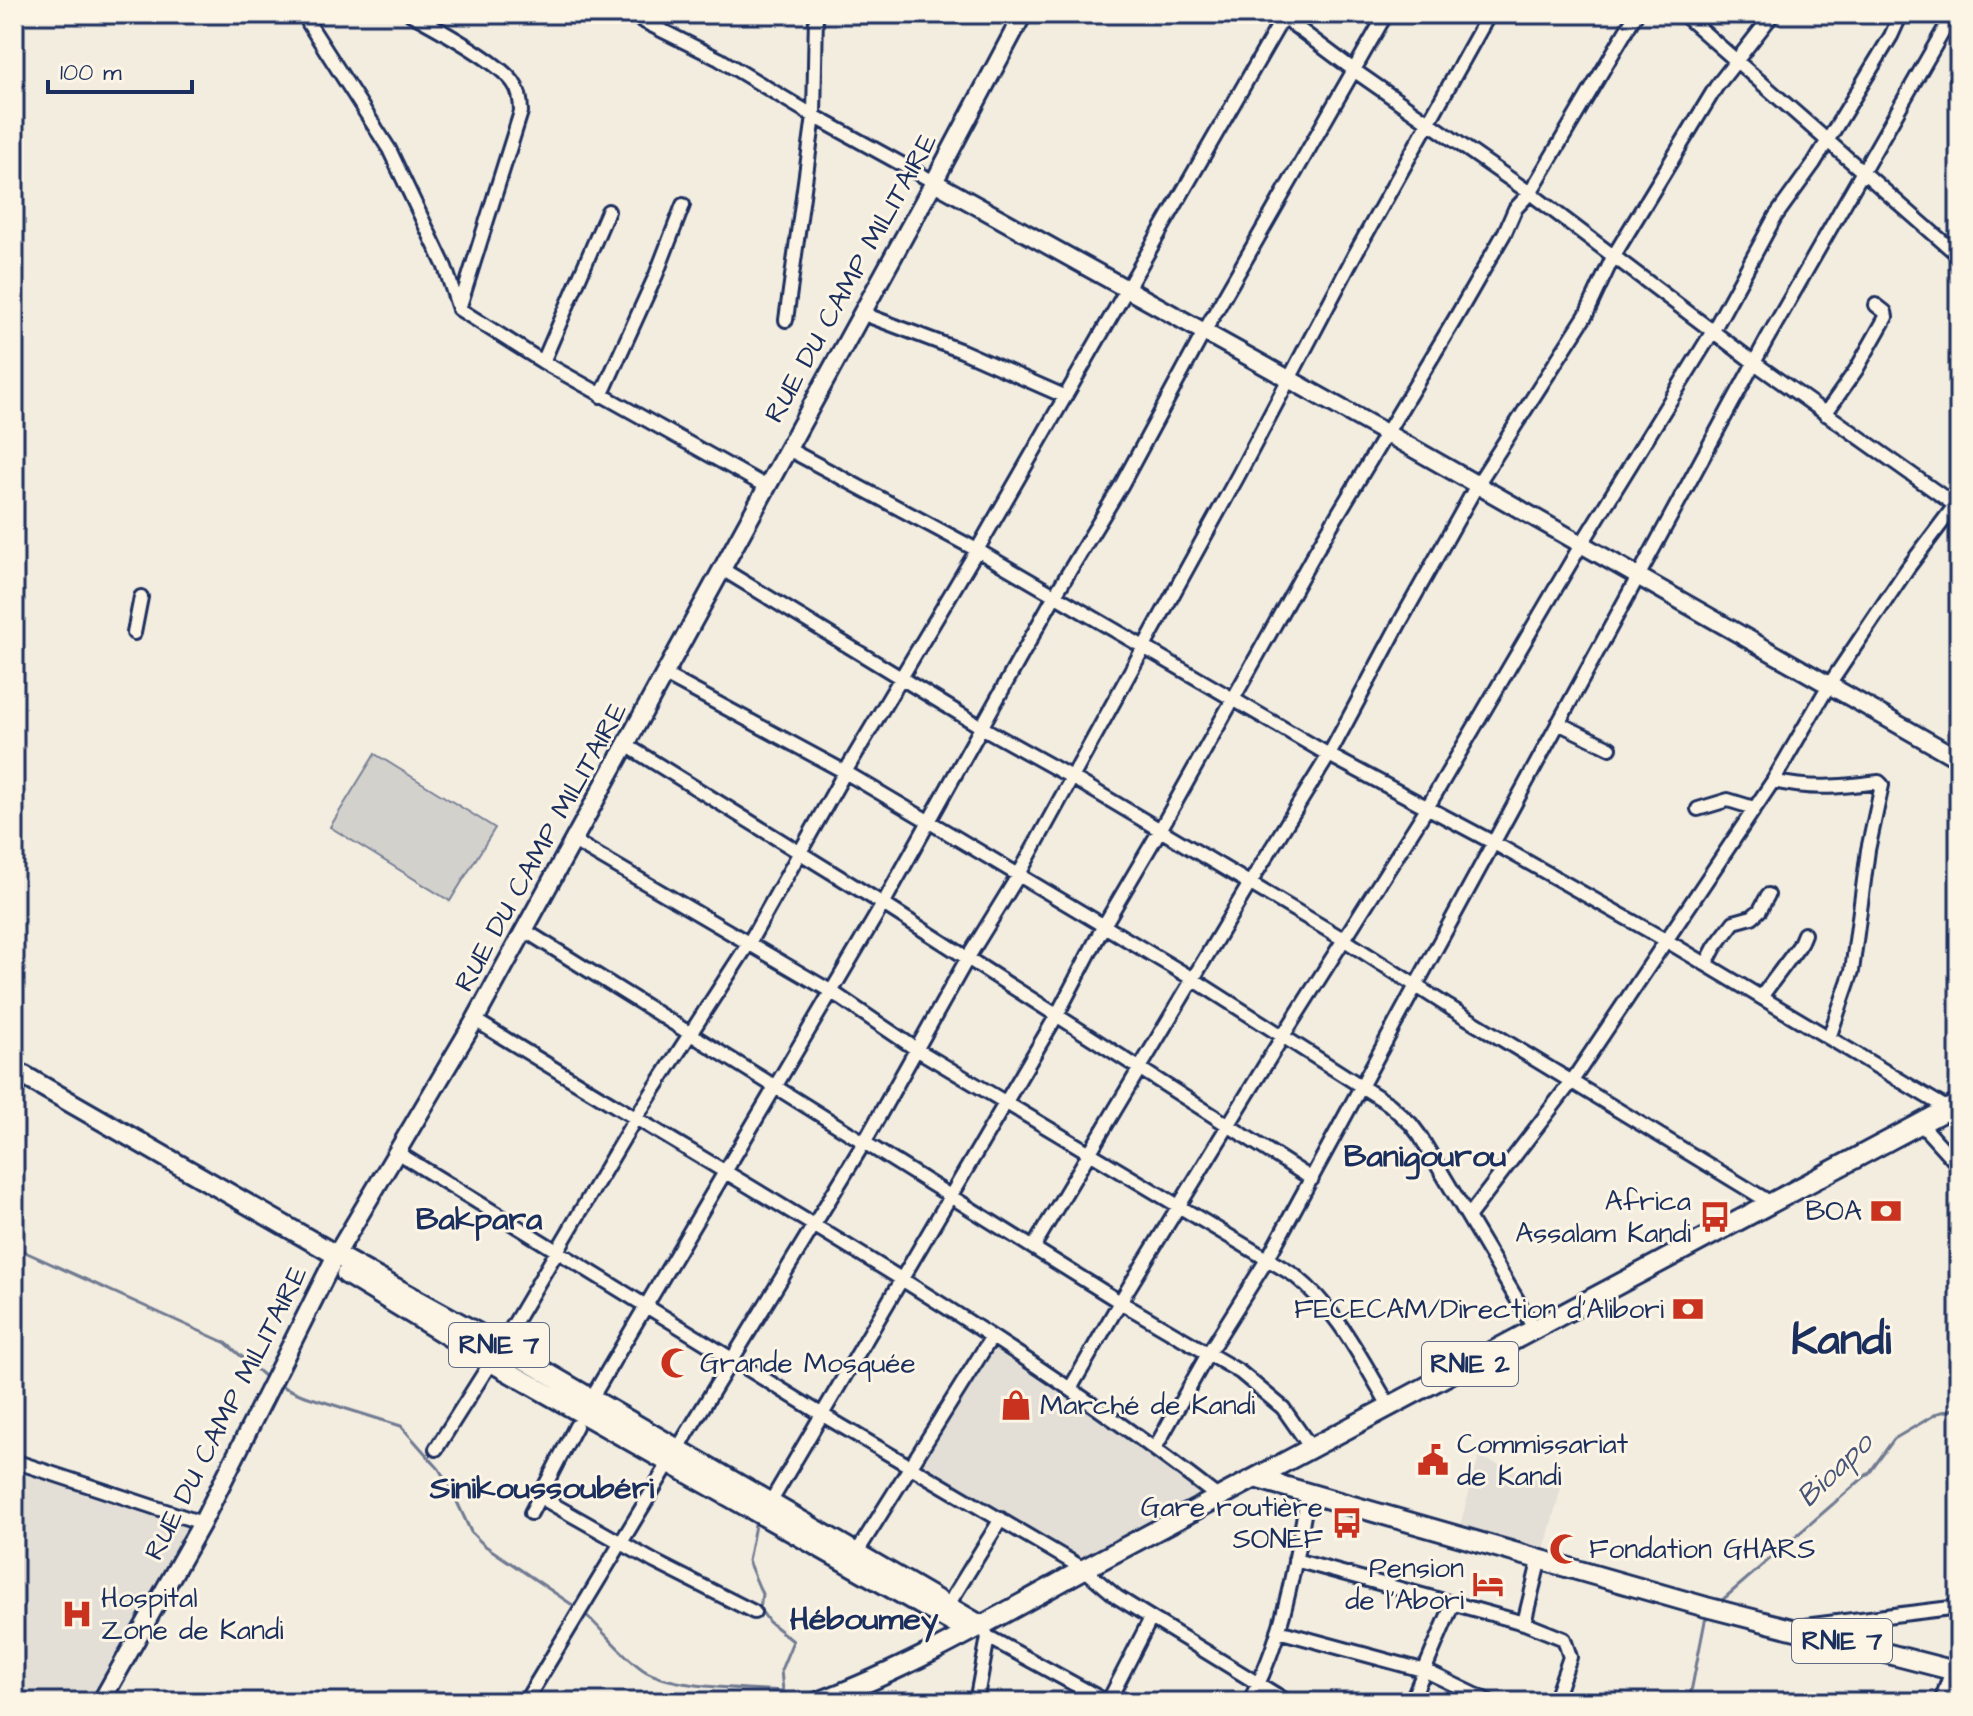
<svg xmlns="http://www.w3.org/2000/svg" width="1973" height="1716" font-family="'Architects Daughter',sans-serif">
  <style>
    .built { fill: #e3dfd6 }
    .green { fill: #d3d1cc; stroke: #778095; stroke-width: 2 }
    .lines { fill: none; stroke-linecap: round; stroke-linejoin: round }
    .stream { stroke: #707a91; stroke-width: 3 }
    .street-casing { stroke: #1b2f5e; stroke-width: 18 }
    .secondary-casing { stroke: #1b2f5e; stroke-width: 22 }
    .primary-casing { stroke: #1b2f5e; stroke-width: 24 }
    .street { stroke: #fcf5e5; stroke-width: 12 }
    .secondary { stroke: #fcf5e5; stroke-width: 16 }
    .primary { stroke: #fcf5e5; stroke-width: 18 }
    .labels { text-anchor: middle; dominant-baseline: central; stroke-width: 6; stroke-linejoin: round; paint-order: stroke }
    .shield { fill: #fcf5e5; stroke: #5e6a86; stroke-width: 2 }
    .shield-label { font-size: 26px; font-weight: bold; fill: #1b2f5e }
    .street-label { font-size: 28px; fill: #1b2f5e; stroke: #fcf5e5 }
    .poi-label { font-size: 28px; fill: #1b2f5e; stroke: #fcf5e5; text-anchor: end }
    .water-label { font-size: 30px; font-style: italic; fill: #465478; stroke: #fcf5e5 }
    .quarter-label { font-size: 32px; font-weight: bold; fill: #1b2f5e; stroke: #fcf5e5 }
    .town-label { font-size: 44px; font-weight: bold; fill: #1b2f5e; stroke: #fcf5e5 }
  </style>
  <rect width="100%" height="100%" fill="#f3ede0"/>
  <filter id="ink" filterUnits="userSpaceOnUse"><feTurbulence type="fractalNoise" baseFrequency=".0125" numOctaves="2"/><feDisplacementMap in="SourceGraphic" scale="16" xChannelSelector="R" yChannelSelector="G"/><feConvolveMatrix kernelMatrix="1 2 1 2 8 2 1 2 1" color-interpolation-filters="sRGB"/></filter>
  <g filter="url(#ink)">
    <path class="built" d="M 991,1346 L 1206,1495 L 1083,1563 L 918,1465 Z
      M 1479,1457 L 1561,1488 L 1544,1550 L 1459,1529 Z
      M 14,1467 L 188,1525 L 94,1702 L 14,1702 Z"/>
    <path class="green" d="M 375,754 L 495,828 L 450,901 L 330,827 Z"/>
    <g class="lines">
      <path class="stream" d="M 14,1247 L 226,1343 L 264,1376
        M 279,1385 L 302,1395 L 401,1426 L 439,1469 L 452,1491 L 471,1532 L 484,1545 L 577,1608
        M 756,1520 L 748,1561 L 762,1594 L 760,1609 L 769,1622 L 793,1641 L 781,1670 L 783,1691
        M 1720,1602 L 1870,1472 L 1894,1439 L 1938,1413 L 1959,1408
        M 584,1613 C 604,1631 619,1653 642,1669 C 670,1689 747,1688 783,1691 L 788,1697
        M 1689,1702 L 1705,1621 L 1711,1614"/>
      <defs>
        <path id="street" d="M 307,14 L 309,24 L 389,149 L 445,267 L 459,309
          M 411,14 C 437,28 496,60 513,82 C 520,91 521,102 521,112 L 459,309 L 543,362 L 767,487
          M 629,14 L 719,59 L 814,116 L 934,182
          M 1279,14 L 1355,71 L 1530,193 L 1756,364 L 1959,508
          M 1683,14 L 1959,256
          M 861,313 L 962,351 L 1064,396
          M 786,320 L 814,116 L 816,14
          M 543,362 L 608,211
          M 601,396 L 656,275 L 683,205
          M 1825,414 L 1856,370 L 1886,317 L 1885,312 L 1876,305
          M 788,449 L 977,550 L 1329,755 L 1494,843 L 1667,941 L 1948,1109
          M 722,569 L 983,728 L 1073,778 L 1343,939 L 1449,1007 L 1771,1203
          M 134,633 L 141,597
          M 665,675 L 845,772 L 928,821 L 1193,979 L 1389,1104 L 1411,1124 L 1420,1136 L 1535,1330
          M 1558,723 L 1610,748
          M 626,745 L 883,904 L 1312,1179
          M 1773,781 C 1812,790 1839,787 1879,782 L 1882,785 L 1868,850 L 1852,971 L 1829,1038
          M 1698,809 L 1728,800 L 1754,808
          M 572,840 L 832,992 L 916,1049 L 1294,1275 C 1338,1310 1361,1359 1390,1407
          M 524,930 L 1120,1302 L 1240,1372 L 1283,1408 L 1311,1448
          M 1706,964 L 1715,947 L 1734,922 L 1752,917 L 1760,910 L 1768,895
          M 1761,997 L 1799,946 L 1804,934
          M 475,1020 C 724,1176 987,1316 1219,1498
          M 1920,1123 L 1959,1166
          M 398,1153 L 821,1414 L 1084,1569 L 1117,1597 L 1288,1702
          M 1468,1217 L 1572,1081 L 1773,781 L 1829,685 L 1907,569 L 1959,500
          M 1034,1246 L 1250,883 L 1329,755 L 1399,624 L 1477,485 L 1586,315 L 1613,257 L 1716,87 L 1773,14
          M 501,1346 L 635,1119 L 749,943 L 845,772 L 977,550 L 1285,14
          M 1070,1389 L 1120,1302 L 1283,1036 L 1427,808 L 1581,545 L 1713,331 L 1775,217 L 1814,163 L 1891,36 L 1901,14
          M 591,1399 L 883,904 L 1055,595 L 1122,484 L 1204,332 L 1386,14
          M 1155,1448 L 1209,1352 L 1268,1258 L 1767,339 L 1953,14
          M 436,1449 L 491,1362
          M 677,1450 L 865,1141 L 967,959 L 1018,876 L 1239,474 L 1354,256 L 1489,14
          M 14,1461 L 202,1523
          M 540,1497 L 655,1562 L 754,1612
          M 770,1503 L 1057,1015 L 1103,927 L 1160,830 L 1314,554 L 1455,319 L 1505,232 L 1515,209 L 1530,193 L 1636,14
          M 531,1513 L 576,1426
          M 857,1552 L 991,1338
          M 1295,1560 L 1524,1623 L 1564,1639 L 1570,1657 L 1554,1702
          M 948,1605 L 1001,1519
          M 1524,1623 L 1540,1558
          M 982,1626 L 988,1637 L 1107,1702
          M 1796,1627 L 1959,1607
          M 1278,1631 L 1426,1671 L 1490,1702
          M 525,1702 L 669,1463
          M 976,1702 L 988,1637
          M 1108,1702 L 1151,1618
          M 1249,1702 C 1284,1639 1295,1563 1308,1493
          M 1411,1702 L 1453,1603
          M 1941,1702 L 1952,1670"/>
        <path id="secondary" d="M 934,182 L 1386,433 L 1959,759
          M 101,1702 L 202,1523 L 336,1255 L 475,1020 L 934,182 L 1023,14"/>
        <path id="primary" d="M 14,1070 L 336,1255 L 501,1346 L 982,1626
          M 346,1274 L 491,1362 L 969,1632
          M 1255,1478 L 1706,1607 L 1959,1672
          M 818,1702 C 910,1668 997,1617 1084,1569 L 1959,1103"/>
      </defs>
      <use href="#street" class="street-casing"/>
      <use href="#secondary" class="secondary-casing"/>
      <use href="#primary" class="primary-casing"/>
      <use href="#street" class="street"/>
      <use href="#secondary" class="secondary"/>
      <use href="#primary" class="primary"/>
    </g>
  </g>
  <defs>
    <symbol id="bank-bare" viewBox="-9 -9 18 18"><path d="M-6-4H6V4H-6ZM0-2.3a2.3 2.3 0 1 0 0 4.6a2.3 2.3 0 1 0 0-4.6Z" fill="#c8321e" stroke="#fcf5e5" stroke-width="2.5" paint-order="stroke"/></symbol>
    <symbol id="bus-bare" viewBox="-9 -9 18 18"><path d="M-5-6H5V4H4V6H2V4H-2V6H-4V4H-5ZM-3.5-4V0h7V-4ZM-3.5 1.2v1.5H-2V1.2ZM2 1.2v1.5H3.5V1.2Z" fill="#c8321e" stroke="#fcf5e5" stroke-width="2.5" paint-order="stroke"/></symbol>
    <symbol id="mosque-bare" viewBox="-9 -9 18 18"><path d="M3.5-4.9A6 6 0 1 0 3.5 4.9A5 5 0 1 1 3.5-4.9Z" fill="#c8321e" stroke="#fcf5e5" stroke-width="2.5" paint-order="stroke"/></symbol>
    <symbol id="shop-bare" viewBox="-9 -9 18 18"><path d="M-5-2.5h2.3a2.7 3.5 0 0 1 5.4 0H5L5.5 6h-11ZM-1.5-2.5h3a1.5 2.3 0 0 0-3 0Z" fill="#c8321e" stroke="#fcf5e5" stroke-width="2.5" paint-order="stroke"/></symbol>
    <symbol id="civic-bare" viewBox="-9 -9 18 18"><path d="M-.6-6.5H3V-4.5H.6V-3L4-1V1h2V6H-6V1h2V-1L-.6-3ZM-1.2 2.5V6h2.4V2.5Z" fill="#c8321e" stroke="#fcf5e5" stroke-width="2.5" paint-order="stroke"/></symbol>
    <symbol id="hotel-bare" viewBox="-9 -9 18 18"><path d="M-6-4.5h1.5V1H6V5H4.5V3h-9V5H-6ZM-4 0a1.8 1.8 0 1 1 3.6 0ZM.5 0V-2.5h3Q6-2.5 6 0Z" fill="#c8321e" stroke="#fcf5e5" stroke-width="2.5" paint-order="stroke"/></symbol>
    <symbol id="hospital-bare" viewBox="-9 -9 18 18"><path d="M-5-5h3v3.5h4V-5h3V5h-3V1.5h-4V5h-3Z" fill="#c8321e" stroke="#fcf5e5" stroke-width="2.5" paint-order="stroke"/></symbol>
  </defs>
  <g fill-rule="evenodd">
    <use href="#bank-bare" x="1864" y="1189" width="44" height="44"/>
    <use href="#bus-bare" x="1693" y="1195" width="44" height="44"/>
    <use href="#bank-bare" x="1666" y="1287" width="44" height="44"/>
    <use href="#mosque-bare" x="654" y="1341" width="44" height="44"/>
    <use href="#shop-bare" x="994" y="1383" width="44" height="44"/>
    <use href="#civic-bare" x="1411" y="1438" width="44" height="44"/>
    <use href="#bus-bare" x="1325" y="1501" width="44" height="44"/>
    <use href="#mosque-bare" x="1543" y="1527" width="44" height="44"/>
    <use href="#hotel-bare" x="1466" y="1562" width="44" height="44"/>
    <use href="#hospital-bare" x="55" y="1592" width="44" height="44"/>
  </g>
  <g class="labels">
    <g class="shield">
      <rect x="449" y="1323" width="100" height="44" rx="6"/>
      <rect x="1422" y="1342" width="96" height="44" rx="6"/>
      <rect x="1792" y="1619" width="100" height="44" rx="6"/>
    </g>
    <g class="shield-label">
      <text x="499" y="1345">RNIE 7</text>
      <text x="1470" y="1364">RNIE 2</text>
      <text x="1842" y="1641">RNIE 7</text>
    </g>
    <g class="street-label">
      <text transform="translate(851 278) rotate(-61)">RUE DU CAMP MILITAIRE</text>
      <text transform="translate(541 847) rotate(-61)">RUE DU CAMP MILITAIRE</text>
      <text transform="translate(226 1413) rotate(-63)">RUE DU CAMP MILITAIRE</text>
    </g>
    <g class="poi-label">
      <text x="1691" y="1201">Africa<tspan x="1691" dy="32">Assalam Kandi</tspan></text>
      <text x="1862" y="1211">BOA</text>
      <text x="1664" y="1309">FECECAM/Direction d'Alibori</text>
      <text x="700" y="1363" text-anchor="start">Grande Mosquée</text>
      <text x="1040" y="1405" text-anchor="start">Marché de Kandi</text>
      <text x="1457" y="1444" text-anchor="start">Commissariat<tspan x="1457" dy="32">de Kandi</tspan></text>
      <text x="1323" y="1507">Gare routière<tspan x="1323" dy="32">SONEF</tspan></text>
      <text x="1589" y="1549" text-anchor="start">Fondation GHARS</text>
      <text x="1464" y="1568">Pension<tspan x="1464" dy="32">de l'Abori</tspan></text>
      <text x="101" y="1598" text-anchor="start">Hospital<tspan x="101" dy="32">Zone de Kandi</tspan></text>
    </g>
    <g class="water-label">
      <text transform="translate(1835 1470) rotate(-44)">Bioapo</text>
    </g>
    <g class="quarter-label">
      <text x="1425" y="1156">Banigourou</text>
      <text x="479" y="1219">Bakpara</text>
      <text x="542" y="1488">Sinikoussoubéri</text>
      <text x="864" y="1619">Héboumey</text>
    </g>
    <g class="town-label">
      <text x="1841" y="1341">Kandi</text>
    </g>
  </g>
  <rect width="1973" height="1716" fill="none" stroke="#fcf5e5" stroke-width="48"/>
  <rect x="24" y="24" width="1925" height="1668" fill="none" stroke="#1b2f5e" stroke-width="3" filter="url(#ink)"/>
  <path d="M48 80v12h144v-12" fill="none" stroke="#1b2f5e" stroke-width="4"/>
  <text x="60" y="80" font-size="24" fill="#1b2f5e" stroke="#fcf5e5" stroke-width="6" paint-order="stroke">100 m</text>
</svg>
